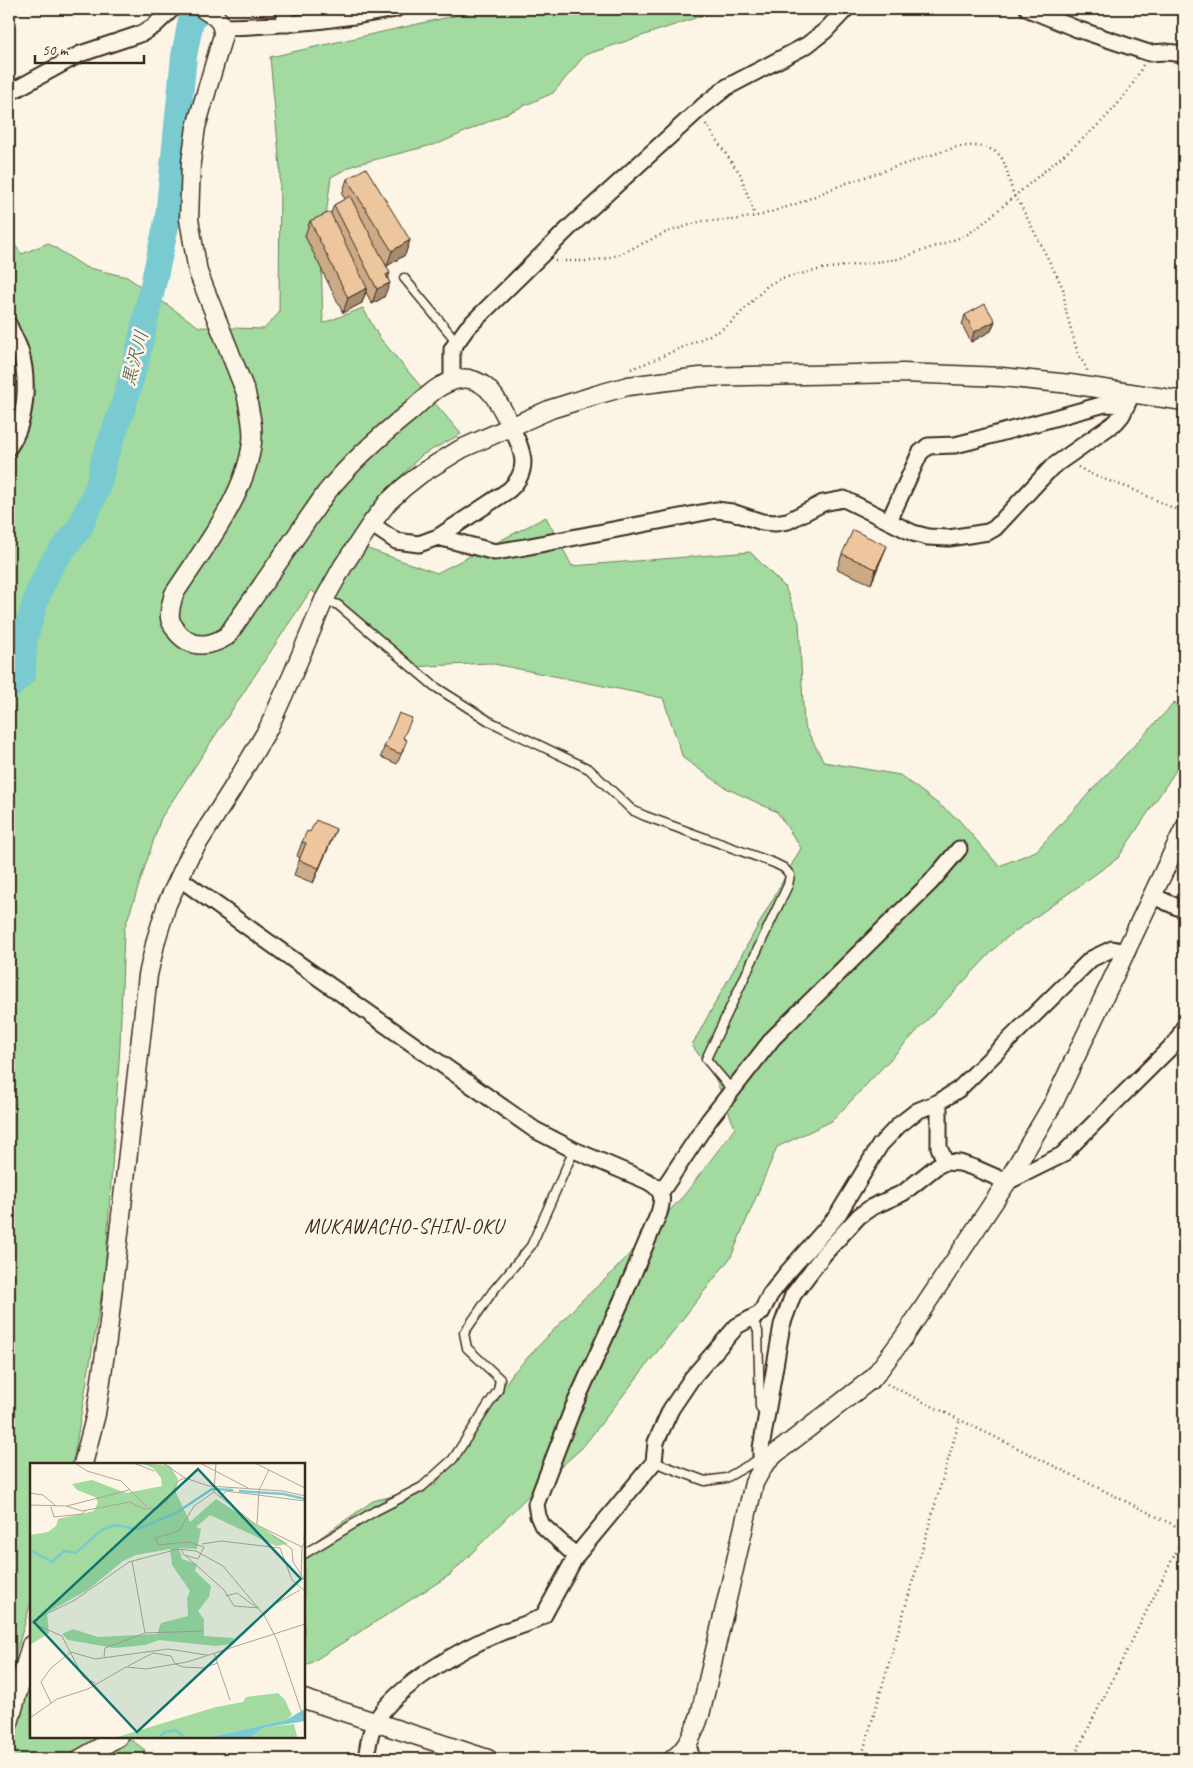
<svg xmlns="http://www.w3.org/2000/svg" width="1193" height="1768" font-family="Caveat,'Klee One',sans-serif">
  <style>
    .green { fill: #a2da9f; stroke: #6e825e }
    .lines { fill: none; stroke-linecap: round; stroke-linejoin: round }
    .river { stroke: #79cad1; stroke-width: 26 }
    .service-casing { stroke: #3b2a1e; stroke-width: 11 }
    .minor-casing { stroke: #3b2a1e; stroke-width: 19 }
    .tertiary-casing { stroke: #3b2a1e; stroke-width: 21 }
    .path { stroke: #3b2a1e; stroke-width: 2.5; stroke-dasharray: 1 4; stroke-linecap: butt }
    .service { stroke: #fcf5e5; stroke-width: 8 }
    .minor { stroke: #fcf5e5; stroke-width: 15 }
    .tertiary { stroke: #fcf5e5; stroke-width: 18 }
    .wall { fill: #ccaa87; stroke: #3b2a1e }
    .shaded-wall { fill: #a68b6e; stroke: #3b2a1e }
    .building { fill: #edc69d; stroke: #3b2a1e }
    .labels { text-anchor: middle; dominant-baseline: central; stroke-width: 5; stroke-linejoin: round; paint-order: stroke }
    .water-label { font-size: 19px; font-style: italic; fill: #4e5a54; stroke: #fcf5e5 }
    .quarter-label { font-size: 20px; letter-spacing: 1px; fill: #3b2a1e; stroke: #fcf5e5 }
    .inset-river { fill: none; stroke: #79cad1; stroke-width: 2.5 }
    .inset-road { fill: none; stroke: #afa495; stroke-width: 1 }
    .view { fill: #0f766e; fill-opacity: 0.15; stroke: #0f766e; stroke-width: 2.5 }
    .inset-edge { fill: none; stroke: #3b2a1e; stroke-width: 2.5 }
  </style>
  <rect width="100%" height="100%" fill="#fcf5e5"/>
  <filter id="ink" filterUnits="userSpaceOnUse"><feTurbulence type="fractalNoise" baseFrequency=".02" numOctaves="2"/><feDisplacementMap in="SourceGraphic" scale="10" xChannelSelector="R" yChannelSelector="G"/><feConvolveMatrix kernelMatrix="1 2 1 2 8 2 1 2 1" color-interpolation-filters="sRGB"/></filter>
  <g filter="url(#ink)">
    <path class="green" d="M 485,9 L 722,9 L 585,55 L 553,93 L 440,143 L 354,165 L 331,177 L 321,254 L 323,323 L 363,308 L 379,337 L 461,434 L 422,455 L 386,491 L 355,534 L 368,549 L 437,573 L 546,517 L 572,566 L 750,552 L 785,587 L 799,622 L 804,725 L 824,762 L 900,775 L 958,819 L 999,866 L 1036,851 L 1091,791 L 1175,702 L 1184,722 L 1184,758 L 1118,858 L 1002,941 L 832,1121 L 777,1147 L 731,1257 L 582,1448 L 526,1498 L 450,1575 L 304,1667 L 304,1549 L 373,1501 L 435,1485 L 513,1373 L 582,1300 L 610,1275 L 685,1194 L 735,1128 L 716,1080 L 692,1045 L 801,848 L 777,812 L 726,788 L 683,758 L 663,698 L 489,663 L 410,667 L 311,590 L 161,818 L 124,930 L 120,1046 L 105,1274 L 74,1457 L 71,1464 L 31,1464 L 31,1602 L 16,1653 L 31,1664 L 31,1737 L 127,1737 L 145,1750 L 141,1759 L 9,1759 L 9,238 L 22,254 L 48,243 L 85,267 L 127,277 L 199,327 L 264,329 L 279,313 L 280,167 L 270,57 Z"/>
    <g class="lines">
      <path class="river" d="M 9,688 L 23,673 L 24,641 L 38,593 L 53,562 L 80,527 L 98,487 L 104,459 L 122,410 L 136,362 L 168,217 L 184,56 L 191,20 L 202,9"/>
      <defs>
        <path id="service" d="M 404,278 L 452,336 L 458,340
          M 325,600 L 338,605 L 434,686 L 489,721 L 589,769 L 632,810 L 645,816 L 774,863 L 784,868 L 790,875 L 788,885 L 706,1059 L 732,1090
          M 752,1318 L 758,1331 L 760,1407 L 767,1415
          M 654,1462 L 705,1481 L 726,1478 L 761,1458
          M 304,1554 L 375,1511 L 422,1487 L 453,1459 L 498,1390 L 500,1379 L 467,1348 L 464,1333 L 493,1291 L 531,1246 L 574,1150"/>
        <path id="minor" d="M 282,9 L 288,24
          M 1028,9 L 1077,29 L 1149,53 L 1166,52 L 1184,54
          M 223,27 C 281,26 339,20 396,9
          M 9,93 L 80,54 L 143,33 L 154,26 L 172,9
          M 9,325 C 12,333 17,342 20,350 C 29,380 27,421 9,447
          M 452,381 L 452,349 L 467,328 L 572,225 L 703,106 L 727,87 L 807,45 L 825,31 L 846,9
          M 889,521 L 920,453 L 928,446 L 955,445 L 971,441 L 1105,404 L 1127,405
          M 371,524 L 396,541 L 419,544 L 438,537 L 509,490 C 532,469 522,450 511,426
          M 438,537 L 495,552 L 525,547 L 716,510 L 732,512 L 762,522 L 775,523 L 788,521 L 823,503 L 844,499 L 913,533 L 928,537 L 949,538 L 988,532 L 995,528 L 1052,467 L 1116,422 L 1122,415 L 1132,394
          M 179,878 L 309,971 L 535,1130 L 574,1150 L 647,1181 C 663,1190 664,1196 659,1213 L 622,1300 L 573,1408 L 536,1504 L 538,1516 L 542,1525 L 576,1556
          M 1153,896 L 1184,910
          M 939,1102 L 939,1147 L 945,1162
          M 661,1192 L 709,1120 L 773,1038 L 931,882 L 959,849
          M 764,1465 L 761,1458 L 761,1448 L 782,1325 L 793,1295 L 824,1254 L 859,1216 L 872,1207 L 903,1193 L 937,1166 L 945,1162 L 960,1163 L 975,1168 L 1007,1182 L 1062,1155 L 1177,1041 L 1184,1027
          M 688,1744 L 691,1756 L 690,1759
          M 366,1759 C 368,1747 369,1734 375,1722 C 397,1685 462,1648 502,1632 C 516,1627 531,1624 544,1615 L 576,1556 L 654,1462 L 656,1442 L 671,1409 L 692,1378 L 737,1326 L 761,1313 L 770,1295 L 786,1274 L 837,1216 L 880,1145 L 899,1125 L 917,1111 L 939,1102 L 959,1089 L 1091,959 L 1112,949 L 1127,952"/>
        <path id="tertiary" d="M 203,9 C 215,16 223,20 223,35 L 196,127 L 191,162 L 189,219 L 198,272 L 246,393 C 249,409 254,427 252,442 C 246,496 203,549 174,594 C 172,601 169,610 170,618 C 170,622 175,628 177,632 C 191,649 210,647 227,636 L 326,493 C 351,462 380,436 411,411 C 420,403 430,392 441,386 C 449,382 460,377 469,379 C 492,383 501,408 511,426
          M 83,1464 L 96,1414 L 107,1340 L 148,975 L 156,940 L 167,904 L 189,857 L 231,791 L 268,729 L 292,676 L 324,600 L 343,566 L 371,524 L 388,502 L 403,488 L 422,473 L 461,449 L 551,409 L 596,395 L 628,386 L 700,377 L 903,373 L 1002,377 L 1070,384 L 1184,401
          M 304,1699 L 488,1759
          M 9,1723 L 31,1645
          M 80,1759 L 118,1737
          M 673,1759 C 688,1748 694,1732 700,1715 L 754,1483 L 764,1465 L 775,1454 L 873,1378 L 904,1337 L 1007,1182 L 1054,1102 L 1184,829"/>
      </defs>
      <use href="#service" class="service-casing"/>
      <use href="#minor" class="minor-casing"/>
      <use href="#tertiary" class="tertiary-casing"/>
      <path class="path" d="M 706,124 L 732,163 L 740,173 L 755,216
        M 555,261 L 594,261 L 618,255 L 665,233 L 702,221 L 734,220 L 762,215 L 799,203 L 841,185 L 953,148 C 967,145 990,143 1001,157 C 1005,163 1007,172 1009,179 C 1012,189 1013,196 1020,204 L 1063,288 L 1066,312 L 1078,354 L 1087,369 L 1087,372
        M 631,369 L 649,362 L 719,331 L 732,322 L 768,285 L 782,278 L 823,269 L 898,259 L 965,236 L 981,225 C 1005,204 1029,184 1054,163 C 1090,133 1122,108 1143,65
        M 1078,467 L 1095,476 L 1132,489 L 1184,513
        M 887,1384 L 1184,1530
        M 861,1759 L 960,1419
        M 1073,1759 L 1184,1536"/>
      <use href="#service" class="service"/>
      <use href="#minor" class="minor"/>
      <use href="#tertiary" class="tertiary"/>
    </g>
    <path class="wall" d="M 347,179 L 410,240 L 405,255 L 387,266 L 388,279 L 384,297 L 372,304 L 366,292 L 362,303 L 343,313 L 305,236 L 310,221 L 331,213 L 334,205 L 345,199 L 342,194 Z
      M 965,315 L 995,321 L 991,331 L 971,342 L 962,325 Z
      M 887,546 L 881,560 L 871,584 L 837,569 L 842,554 Z
      M 404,738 L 403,750 L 397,764 L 381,757 L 384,747 Z
      M 302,842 L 330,844 L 313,883 L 294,875 L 300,858 L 297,856 Z"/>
    <path class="shaded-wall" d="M 410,240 L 405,255 L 387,266 L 392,251 Z
      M 390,273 L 386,285 L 390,283 L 384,297 L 372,304 L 377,289 L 386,275 Z
      M 367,288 L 362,303 L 343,313 L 348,298 Z
      M 995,321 L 991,331 L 971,342 L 974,332 Z
      M 887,546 L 881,560 L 871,584 L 876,569 Z
      M 336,829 L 330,844 L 313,883 L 319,868 Z"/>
    <path class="building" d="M 366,168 L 410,240 L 392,251 L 347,179 Z
      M 350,196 L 390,273 L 386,275 L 390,283 L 377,289 L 334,205 Z
      M 330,212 L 367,288 L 348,298 L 310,221 Z
      M 985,304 L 995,321 L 974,332 L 965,315 Z
      M 853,530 L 887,546 L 876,569 L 842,554 Z
      M 399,713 L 412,718 L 403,738 L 407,740 L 401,754 L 384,747 Z
      M 316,820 L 336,829 L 319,868 L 299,860 L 306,843 L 302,842 L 307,831 L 310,832 Z"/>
  </g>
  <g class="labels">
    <g class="water-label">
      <text transform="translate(135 358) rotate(-75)">黒沢川</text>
    </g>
    <g class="quarter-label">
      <text x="404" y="1226">MUKAWACHO-SHIN-OKU</text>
    </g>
  </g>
  <g transform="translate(30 1463)">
    <rect width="275" height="275" fill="#fcf5e5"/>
    <path d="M 111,0 L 140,3 L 148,16 L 146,30 L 160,59 L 186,36 L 258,81 L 246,83 L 180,52 L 166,64 L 171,66 L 167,86 L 149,85 L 152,96 L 167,101 L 165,108 L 181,123 L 179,134 L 168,148 L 174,156 L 174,173 L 204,175 L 202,181 L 185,183 L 129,177 L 115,182 L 84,185 L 38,177 L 32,171 L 43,166 L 68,174 L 127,171 L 131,160 L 158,153 L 157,135 L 160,128 L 142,102 L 140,86 L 106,92 L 93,98 L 59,126 L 17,150 L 19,170 L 0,182 L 0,72 L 18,69 L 26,63 L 28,56 L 64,48 L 68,39 L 65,34 L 47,27 L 42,21 L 62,17 L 96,30 L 132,23 L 131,15 L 123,5 ZM 248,230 L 255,237 L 262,252 L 256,257 L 175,275 L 84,275 L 186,244 L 213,239 L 216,234 ZM 264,261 L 267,273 L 265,275 L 220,275 L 233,265 Z" fill="#a2da9f"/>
    <path d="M 275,246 L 275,258 L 233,265 L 220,275 L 175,275 L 256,257 Z" fill="#79cad1"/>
    <path class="inset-river" d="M 209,28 L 254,31 L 275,36M 0,87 L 22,99 L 34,88 L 46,90 L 70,68 L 84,62 L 108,66 L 146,50 L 182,26 L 203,27M 128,275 L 135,269 L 146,267 L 155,275"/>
    <path class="inset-road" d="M 45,0 L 57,8 L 91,18 L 117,44M 104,0 L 124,8M 133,0 L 155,15M 170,0 L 218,25M 225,0 L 275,25M 184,29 L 225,61 L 272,84 L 275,78M 0,30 L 13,32 L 26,43M 190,35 L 196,28 L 275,38M 0,42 L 36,43 L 52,48 L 100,39 L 114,46 L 128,45 L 137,38 L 148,18 L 155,15 L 179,23 L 253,28 L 275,33M 37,43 L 99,27M 21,44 L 24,54 L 52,51 L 56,47M 227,61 L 229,27 L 239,7M 242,72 L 262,86 L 263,99 L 275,118M 274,78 L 275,53M 172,81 L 191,78 L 250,85 L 262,117 L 275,128M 151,86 L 154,92 L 168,96 L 174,84 L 158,79 L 129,82 L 125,75 L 149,68 L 164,43 L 184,29 L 186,0M 156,93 L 194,127 L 204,143 L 229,145M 271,114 L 272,84M 196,133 L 207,130 L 227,145M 234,152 L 243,142 L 270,127M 0,159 L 45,137 L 99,99 L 148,86 L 166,88 L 193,103 L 234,152 L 247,177 L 275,259M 0,159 L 32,173 L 53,214 L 65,220M 115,170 L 172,168M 184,190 L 200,237M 74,194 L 75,185 L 115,170 L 102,98M 98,203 L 123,190 L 141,193 L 145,201 L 153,204 L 173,205 L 188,200M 21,240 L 11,219 L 21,205 L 41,189 L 65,196 L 138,186 L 177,192M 0,255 L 27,236 L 58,226 L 96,204 L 116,206 L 157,199 L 275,161"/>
    <path class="view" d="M 168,6 L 271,116 L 107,269 L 4,159 Z"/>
    <rect width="275" height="275" class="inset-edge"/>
  </g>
  <rect width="1193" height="1768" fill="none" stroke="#fcf5e5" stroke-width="30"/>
  <rect x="15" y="15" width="1163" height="1738" fill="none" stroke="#3b2a1e" stroke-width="2" filter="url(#ink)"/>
  <path d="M35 55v8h109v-8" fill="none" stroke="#3b2a1e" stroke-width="2.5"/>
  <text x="42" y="55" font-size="15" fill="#3b2a1e" stroke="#fcf5e5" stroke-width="4" paint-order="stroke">50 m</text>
</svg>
